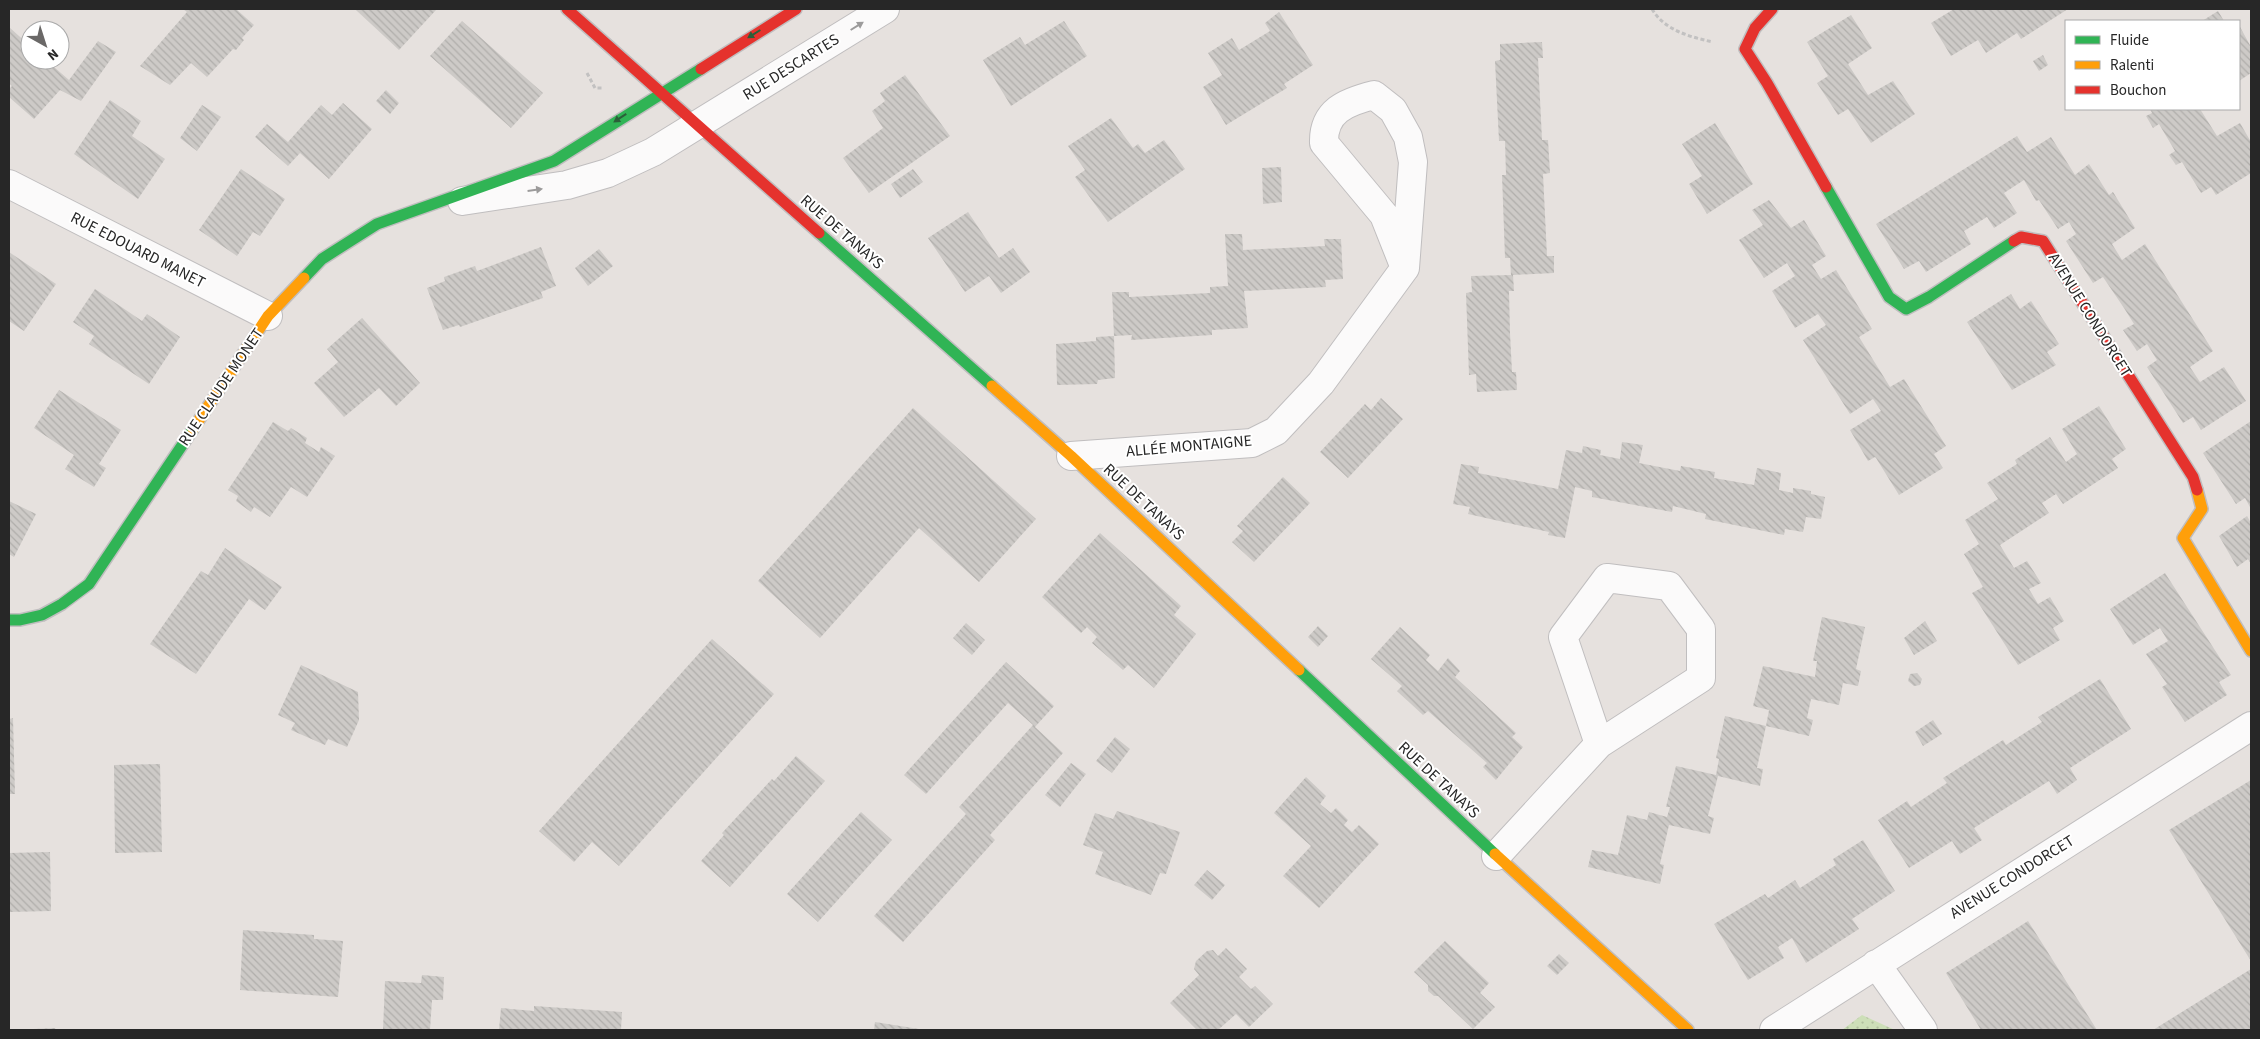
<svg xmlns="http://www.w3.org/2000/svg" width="2260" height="1039" font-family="'Source Sans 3',sans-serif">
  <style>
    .grass { fill: url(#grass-dots) }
    .building { fill: url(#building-back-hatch) }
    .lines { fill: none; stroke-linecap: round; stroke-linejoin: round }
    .street-casing { stroke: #c0bebf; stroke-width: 30 }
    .fast-casing { stroke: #c0bebf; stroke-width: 14 }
    .slow-casing { stroke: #c0bebf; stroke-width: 14 }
    .jam-casing { stroke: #c0bebf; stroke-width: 14 }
    .path { stroke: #c2c1c1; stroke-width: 3; stroke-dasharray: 4 2.5; stroke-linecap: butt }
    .street { stroke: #fbfafa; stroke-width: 28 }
    .fast { stroke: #30b455; stroke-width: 11 }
    .slow { stroke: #ff9f0a; stroke-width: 11 }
    .jam { stroke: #e5322d; stroke-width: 11 }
    .oneway { fill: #9c9b9b }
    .oneway2 { fill: #2b5f39 }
    .labels { text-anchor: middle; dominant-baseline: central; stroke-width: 4; stroke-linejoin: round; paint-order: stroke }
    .street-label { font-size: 16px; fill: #272727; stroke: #fff }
  </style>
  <defs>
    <pattern id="grass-dots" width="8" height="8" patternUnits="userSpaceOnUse" patternTransform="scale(1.25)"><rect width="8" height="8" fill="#cddfb8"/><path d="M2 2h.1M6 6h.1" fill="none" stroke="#b0bf9e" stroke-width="1.8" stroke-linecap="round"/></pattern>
    <pattern id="building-back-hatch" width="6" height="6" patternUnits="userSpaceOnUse" patternTransform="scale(1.25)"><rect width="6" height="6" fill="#cdcac7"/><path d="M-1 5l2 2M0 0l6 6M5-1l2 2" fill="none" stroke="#b0aeab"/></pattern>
  </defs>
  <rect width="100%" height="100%" fill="#e6e1de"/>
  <path class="grass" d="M 1862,1015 L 1895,1030 L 1842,1030 Z"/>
  <path class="building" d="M 183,9 L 236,9 L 254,25 L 242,38 L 244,40 L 236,50 L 233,49 L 207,77 L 191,63 L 170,85 L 140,66 L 187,12 Z
    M 355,9 L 434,9 L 436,10 L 399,50 Z
    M 1954,9 L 2068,9 L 2021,39 L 2017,33 L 1986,53 L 1978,40 L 1951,56 L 1931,23 Z
    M 2218,11 L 2224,21 L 2202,21 Z
    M 1279,12 L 1313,65 L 1284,84 L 1287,88 L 1226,125 L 1203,87 L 1222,75 L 1208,53 L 1232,38 L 1239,50 L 1270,31 L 1265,23 Z
    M 1851,15 L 1872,48 L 1848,64 L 1868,95 L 1893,81 L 1915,114 L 1871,143 L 1848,109 L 1838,115 L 1817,83 L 1828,76 L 1807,42 Z
    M 462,21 L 543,93 L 511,128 L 430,56 Z
    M 1064,21 L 1087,56 L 1011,106 L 983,60 L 1020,37 L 1025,45 Z
    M 2239,25 L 2251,47 L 2251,73 L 2239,81 Z
    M 9,27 L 30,46 L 30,60 L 46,60 L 69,80 L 98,41 L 116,52 L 81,101 L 60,90 L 34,119 L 9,97 L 9,89 L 12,86 L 9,83 Z
    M 1542,42 L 1543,58 L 1538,58 L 1542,140 L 1548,140 L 1550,173 L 1543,174 L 1547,256 L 1554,256 L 1554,273 L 1513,275 L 1514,291 L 1509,291 L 1510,333 L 1512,372 L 1516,372 L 1517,390 L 1477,392 L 1476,374 L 1469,375 L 1466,293 L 1472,292 L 1471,276 L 1511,275 L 1510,258 L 1505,258 L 1502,175 L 1506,175 L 1505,141 L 1499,141 L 1495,61 L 1500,60 L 1500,44 Z
    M 2043,55 L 2048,65 L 2039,71 L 2033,61 Z
    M 905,75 L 950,136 L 869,193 L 843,158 L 883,128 L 872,111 L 885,101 L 880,93 Z
    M 386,90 L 399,103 L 390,114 L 376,101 Z
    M 110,100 L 141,121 L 132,136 L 165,159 L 138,199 L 74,154 Z
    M 343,103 L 372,129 L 329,179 L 300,153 L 288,166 L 255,137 L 267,124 L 288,142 L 321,105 L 332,115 Z
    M 202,105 L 221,117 L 197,151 L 180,138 Z
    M 2150,109 L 2200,109 L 2217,136 L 2240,123 L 2251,142 L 2251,173 L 2216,195 L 2211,187 L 2201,193 L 2182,162 L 2176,165 L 2169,155 L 2175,151 L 2159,124 L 2153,128 L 2146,116 L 2152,113 Z
    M 1111,118 L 1133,148 L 1138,144 L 1145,153 L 1164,140 L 1185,169 L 1108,222 L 1075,177 L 1085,170 L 1068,146 Z
    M 1715,123 L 1753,184 L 1707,214 L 1689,184 L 1702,176 L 1682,144 Z
    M 2017,136 L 2027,152 L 2051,137 L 2075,175 L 2089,164 L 2109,195 L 2113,192 L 2135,228 L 2112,244 L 2122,260 L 2145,244 L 2213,351 L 2190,367 L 2200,382 L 2224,367 L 2246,401 L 2201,430 L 2193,417 L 2183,423 L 2147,367 L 2157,360 L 2147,344 L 2137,351 L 2123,330 L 2134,324 L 2124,308 L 2103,277 L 2093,283 L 2066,241 L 2076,234 L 2069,222 L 2058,229 L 2039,200 L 2036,201 L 2024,180 L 2004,193 L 2017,213 L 1994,228 L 1987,217 L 1964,231 L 1971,244 L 1926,272 L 1919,261 L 1904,269 L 1876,224 Z
    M 1281,167 L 1282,202 L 1263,204 L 1262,168 Z
    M 241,169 L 285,199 L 260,236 L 253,232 L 237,256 L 199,230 Z
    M 913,169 L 923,182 L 900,198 L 891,184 Z
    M 1769,200 L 1791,228 L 1804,220 L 1826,256 L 1812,265 L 1821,279 L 1836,270 L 1872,329 L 1859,337 L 1890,387 L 1904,379 L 1946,446 L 1934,454 L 1943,468 L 1899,495 L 1876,458 L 1875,457 L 1868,461 L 1850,430 L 1881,411 L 1873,399 L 1850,414 L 1803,340 L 1826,325 L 1818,314 L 1795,328 L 1772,291 L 1795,276 L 1787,263 L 1764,278 L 1739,240 L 1763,225 L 1752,210 Z
    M 968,212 L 999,258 L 1013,248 L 1030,272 L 1001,293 L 989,276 L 965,292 L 928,238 Z
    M 1225,234 L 1242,234 L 1243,250 L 1325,246 L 1324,239 L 1341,239 L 1343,279 L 1325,280 L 1326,287 L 1244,291 L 1248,328 L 1212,330 L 1212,335 L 1131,340 L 1132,335 L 1114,336 L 1112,292 L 1129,292 L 1129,297 L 1170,295 L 1210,293 L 1210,287 L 1228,286 Z
    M 541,247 L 556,286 L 541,292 L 543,298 L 460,327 L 459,325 L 443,330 L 427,288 L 445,281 L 444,277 L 475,266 L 477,271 Z
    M 599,249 L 613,266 L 588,286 L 575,268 Z
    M 9,252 L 56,284 L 24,331 L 9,321 Z
    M 95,289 L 142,321 L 147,314 L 180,337 L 149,384 L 89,344 L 94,336 L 73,322 Z
    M 2011,294 L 2020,309 L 2031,301 L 2059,344 L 2047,352 L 2056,365 L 2012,390 L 1967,322 Z
    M 362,318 L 420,383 L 396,406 L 379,388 L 344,417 L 314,383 L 338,362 L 327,349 Z
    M 1114,336 L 1115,378 L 1098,380 L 1097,384 L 1057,385 L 1056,344 L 1096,341 L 1096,337 Z
    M 59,390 L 121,430 L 99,464 L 106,468 L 94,487 L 65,469 L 74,455 L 34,428 Z
    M 1381,398 L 1403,419 L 1348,478 L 1320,452 L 1365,404 L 1371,410 Z
    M 2099,406 L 2126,449 L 2112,459 L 2118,468 L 2063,504 L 2056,494 L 2042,503 L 2049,513 L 2000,545 L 2014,568 L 2027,561 L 2041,583 L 2029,589 L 2038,604 L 2050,597 L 2064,621 L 2053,628 L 2060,640 L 2018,665 L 1972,593 L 1983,587 L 1964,554 L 1979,544 L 1965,520 L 1998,499 L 1987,483 L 2017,464 L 2015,460 L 2050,437 L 2066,462 L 2077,454 L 2062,429 Z
    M 913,408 L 1036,519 L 979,582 L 919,528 L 820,638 L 758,581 Z
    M 2251,421 L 2251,509 L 2245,498 L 2236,504 L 2203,453 Z
    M 273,422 L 288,431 L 291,428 L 307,438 L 305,443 L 319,452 L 321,447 L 335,456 L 307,497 L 291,487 L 270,517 L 254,507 L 251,512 L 236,501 L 238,496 L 228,490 Z
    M 1622,442 L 1643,445 L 1639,463 L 1680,471 L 1681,466 L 1715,472 L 1714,478 L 1754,485 L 1757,468 L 1781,473 L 1779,490 L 1793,493 L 1793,488 L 1811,491 L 1811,494 L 1825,497 L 1821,519 L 1806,517 L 1803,532 L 1785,529 L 1784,535 L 1705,519 L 1706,514 L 1673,506 L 1672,512 L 1592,497 L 1592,491 L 1575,487 L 1565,538 L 1548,535 L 1549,532 L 1468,514 L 1470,507 L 1453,504 L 1461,464 L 1479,467 L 1478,473 L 1558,489 L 1566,450 L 1582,453 L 1583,446 L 1601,450 L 1600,455 L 1620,459 Z
    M 1283,477 L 1310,503 L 1254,562 L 1232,542 L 1243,531 L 1237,526 Z
    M 9,501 L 36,514 L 14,557 L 9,554 Z
    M 2247,516 L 2251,523 L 2251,564 L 2248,559 L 2237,567 L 2219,536 Z
    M 1100,533 L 1181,606 L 1174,615 L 1196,634 L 1154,688 L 1128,665 L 1123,670 L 1092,643 L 1097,637 L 1087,627 L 1081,633 L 1042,597 Z
    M 225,548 L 282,587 L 265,610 L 249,599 L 196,674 L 150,644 L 201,571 L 208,575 Z
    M 2165,573 L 2231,675 L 2219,682 L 2227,695 L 2185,722 L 2162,687 L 2167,684 L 2146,654 L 2168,641 L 2160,628 L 2133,645 L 2110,609 Z
    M 1822,617 L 1865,627 L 1856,669 L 1861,671 L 1858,686 L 1843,683 L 1839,705 L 1811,699 L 1807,718 L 1813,720 L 1809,736 L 1766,726 L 1769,710 L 1753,706 L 1763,666 L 1815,677 L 1817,661 L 1813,661 Z
    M 1925,621 L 1937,641 L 1914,655 L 1904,638 Z
    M 966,623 L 985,640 L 972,655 L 953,638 Z
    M 1318,626 L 1328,636 L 1318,647 L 1308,637 Z
    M 1400,627 L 1430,655 L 1426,660 L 1438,671 L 1448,658 L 1460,671 L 1455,677 L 1516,733 L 1512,737 L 1523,747 L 1496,780 L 1483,767 L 1487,763 L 1428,711 L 1423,715 L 1397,691 L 1402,686 L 1371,659 Z
    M 712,639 L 774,694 L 619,866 L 592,842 L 574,862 L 539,831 Z
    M 1006,662 L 1054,706 L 1035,727 L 1063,753 L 990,835 L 995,840 L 903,942 L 874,916 L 966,814 L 959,807 L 1033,725 L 1008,703 L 926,794 L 904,775 Z
    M 301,665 L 358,692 L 359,720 L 347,747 L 328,739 L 325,745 L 291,730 L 295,723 L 278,715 Z
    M 1917,673 L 1922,679 L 1920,685 L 1914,686 L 1908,681 L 1910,674 Z
    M 2100,679 L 2131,729 L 2070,768 L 2077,780 L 2064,789 L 2057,794 L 2049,781 L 1974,828 L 1982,840 L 1960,854 L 1952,841 L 1909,868 L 1878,820 L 1907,801 L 1911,807 L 1947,783 L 1943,778 L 2003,740 L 2006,745 L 2042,722 L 2038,717 Z
    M 1725,716 L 1766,726 L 1757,768 L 1763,769 L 1760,786 L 1718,776 L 1708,816 L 1714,818 L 1710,834 L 1669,825 L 1660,864 L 1664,865 L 1660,884 L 1588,867 L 1592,850 L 1618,855 L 1627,815 L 1647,820 L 1649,812 L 1667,817 L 1670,807 L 1666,807 L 1676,766 L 1716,775 L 1719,759 L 1716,758 Z
    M 13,718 L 15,794 L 9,794 L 9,719 Z
    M 1933,720 L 1942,734 L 1923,746 L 1915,732 Z
    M 1115,737 L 1130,749 L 1112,773 L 1096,761 Z
    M 796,756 L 825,781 L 730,887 L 701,861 L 724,835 L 722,833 L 772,779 L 774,781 Z
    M 1071,763 L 1086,774 L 1060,807 L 1045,795 Z
    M 160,764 L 162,852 L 115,853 L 114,765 Z
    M 1306,777 L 1326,796 L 1320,804 L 1331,813 L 1336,808 L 1348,820 L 1344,825 L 1352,832 L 1359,825 L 1379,844 L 1319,908 L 1283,876 L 1311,846 L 1274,813 Z
    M 2251,780 L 2251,961 L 2169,830 Z
    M 1117,811 L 1180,832 L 1166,874 L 1160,873 L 1151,895 L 1095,874 L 1103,852 L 1083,845 L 1095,813 L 1113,819 Z
    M 861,812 L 892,840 L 818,922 L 787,894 Z
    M 1863,840 L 1895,891 L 1852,919 L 1859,929 L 1806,963 L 1792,938 L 1778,947 L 1784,958 L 1748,980 L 1714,924 L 1765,894 L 1768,898 L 1795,880 L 1800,888 L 1836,865 L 1833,859 Z
    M 50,852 L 51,911 L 9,912 L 9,853 Z
    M 1207,870 L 1225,885 L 1212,900 L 1194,885 Z
    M 2028,921 L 2097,1030 L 1981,1030 L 1946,973 Z
    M 243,930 L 314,935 L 314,939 L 343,941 L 338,997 L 240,990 Z
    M 1445,941 L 1489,983 L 1480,993 L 1495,1007 L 1473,1029 L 1438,996 L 1434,996 L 1428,991 L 1428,985 L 1414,972 Z
    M 1226,948 L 1247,969 L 1239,977 L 1251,989 L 1255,986 L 1273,1004 L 1249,1027 L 1236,1014 L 1218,1030 L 1197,1030 L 1170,1003 L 1199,975 L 1194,969 L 1196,961 L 1207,951 L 1213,950 L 1218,956 Z
    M 1559,954 L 1569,963 L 1557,975 L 1547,966 Z
    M 2251,969 L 2251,1030 L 2153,1030 Z
    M 422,975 L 444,977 L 443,1000 L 432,1000 L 430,1030 L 383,1030 L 385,981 L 421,983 Z
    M 534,1006 L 622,1012 L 621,1030 L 499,1030 L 501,1008 L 534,1011 Z
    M 875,1022 L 919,1029 L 919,1030 L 874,1030 Z
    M 55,1028 L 56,1030 L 33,1030 L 33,1029 Z"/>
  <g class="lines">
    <defs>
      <path id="street" d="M 9,184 L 268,316
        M 462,201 L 567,185 L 608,173 L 653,152 L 885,9
        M 1071,456 L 1252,443 L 1276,431 L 1321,383 L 1405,268 L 1413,162 L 1408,137 L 1393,110 L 1374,95 C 1346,102 1323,111 1324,143 L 1384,215 L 1405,268
        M 1496,856 L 1599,744 L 1701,678 L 1701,629 L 1669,586 L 1607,578 L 1563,637 L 1599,744
        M 1876,964 L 1923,1030
        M 1774,1030 L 2251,726"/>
      <path id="fast" d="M 1826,187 L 1889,297 L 1906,309 L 1929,297 L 2014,241
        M 819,233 L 992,386
        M 304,278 L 322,259 L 377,224 L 554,161 L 701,69
        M 9,620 L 20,620 L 42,615 L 62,604 L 89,584 L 193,429
        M 1299,670 L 1495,854"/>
      <path id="slow" d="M 992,386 L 1071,456 L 1299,670
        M 193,429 L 268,316 L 304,278
        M 2197,490 L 2202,509 L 2183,538 L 2251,651
        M 1495,854 L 1688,1030"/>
      <path id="jam" d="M 567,9 L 819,233
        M 1772,9 L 1755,28 L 1745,49 L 1767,83 L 1826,187
        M 701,69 L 796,9
        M 2014,241 L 2021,237 L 2043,241 L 2193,477 L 2197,490"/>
    </defs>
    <use href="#street" class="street-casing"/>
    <use href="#fast" class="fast-casing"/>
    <use href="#slow" class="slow-casing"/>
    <use href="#jam" class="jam-casing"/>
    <path class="path" d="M 1652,9 C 1664,30 1690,37 1713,42
      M 587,73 L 595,88 L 604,88"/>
    <use href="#street" class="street"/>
    <use href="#fast" class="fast"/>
    <use href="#slow" class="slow"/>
    <use href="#jam" class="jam"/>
  </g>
  <defs><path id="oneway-solid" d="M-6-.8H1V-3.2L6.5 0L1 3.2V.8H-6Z" transform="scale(1.25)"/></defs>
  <g class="oneway">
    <use href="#oneway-solid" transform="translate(857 26) rotate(-32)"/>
    <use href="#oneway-solid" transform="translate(535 190) rotate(-8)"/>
  </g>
  <g class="oneway2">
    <use href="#oneway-solid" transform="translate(754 34) rotate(148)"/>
    <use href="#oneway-solid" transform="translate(620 118) rotate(147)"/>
  </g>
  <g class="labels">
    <g class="street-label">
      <text transform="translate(791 67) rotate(-32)">RUE DESCARTES</text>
      <text transform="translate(842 232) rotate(41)">RUE DE TANAYS</text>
      <text transform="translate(138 250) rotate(27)">RUE EDOUARD MANET</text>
      <text transform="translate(2090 315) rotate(58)">AVENUE CONDORCET</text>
      <text transform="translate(221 387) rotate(-56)">RUE CLAUDE MONET</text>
      <text transform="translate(1189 446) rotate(-5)">ALLÉE MONTAIGNE</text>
      <text transform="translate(1144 502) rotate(43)">RUE DE TANAYS</text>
      <text transform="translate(1439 780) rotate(43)">RUE DE TANAYS</text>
      <text transform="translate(2012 877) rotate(-32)">AVENUE CONDORCET</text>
    </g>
  </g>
  <rect width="2260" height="1039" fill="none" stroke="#272727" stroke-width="20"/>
  <rect x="2065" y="20" width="175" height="90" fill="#ffffff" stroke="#a9a9a9"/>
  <rect x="2075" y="36" width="25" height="8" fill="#30b455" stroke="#a9a9a9"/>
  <text x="2110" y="45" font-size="15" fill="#272727">Fluide</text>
  <rect x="2075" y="61" width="25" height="8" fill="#ff9f0a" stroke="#a9a9a9"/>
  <text x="2110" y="70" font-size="15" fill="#272727">Ralenti</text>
  <rect x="2075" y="86" width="25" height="8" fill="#e5322d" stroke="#a9a9a9"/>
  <text x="2110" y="95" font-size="15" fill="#272727">Bouchon</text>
  <g transform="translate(45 45) rotate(141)"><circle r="24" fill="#ffffff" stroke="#a9a9a9"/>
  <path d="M0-4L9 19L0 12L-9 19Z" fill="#6a6867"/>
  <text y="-8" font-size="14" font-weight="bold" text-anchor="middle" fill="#272727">N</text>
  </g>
</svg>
